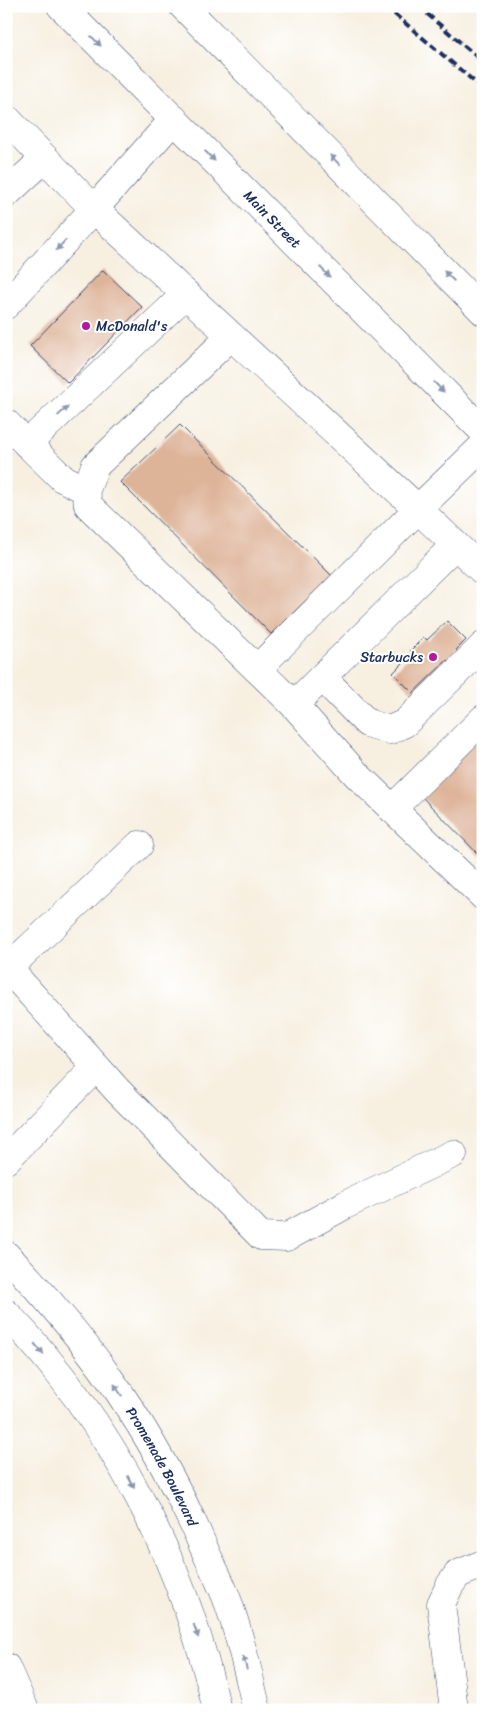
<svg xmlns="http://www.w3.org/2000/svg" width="489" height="1716" font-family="Sriracha,sans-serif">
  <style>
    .building { fill: #deb499 }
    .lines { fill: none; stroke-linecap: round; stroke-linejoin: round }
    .minor-casing { stroke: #3c4c72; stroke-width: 29 }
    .highway-casing { stroke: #3c4c72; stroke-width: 29 }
    .minor { stroke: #fff; stroke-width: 28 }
    .highway { stroke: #fff; stroke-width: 28 }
    .rail { stroke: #1b2f5e; stroke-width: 4; stroke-dasharray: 8 4; stroke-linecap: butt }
    .oneway { fill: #8d97ae }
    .poi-dot { fill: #b5179e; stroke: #fff; stroke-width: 2 }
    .labels { text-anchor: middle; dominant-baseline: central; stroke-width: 4; stroke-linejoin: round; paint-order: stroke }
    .street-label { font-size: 14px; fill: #1b2f5e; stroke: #fff }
    .poi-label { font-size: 14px; fill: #1b2f5e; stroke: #fff; text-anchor: start }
  </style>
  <rect width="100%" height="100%" fill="#fff"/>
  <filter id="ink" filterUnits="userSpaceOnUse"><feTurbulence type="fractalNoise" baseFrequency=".02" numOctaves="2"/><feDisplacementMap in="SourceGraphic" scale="10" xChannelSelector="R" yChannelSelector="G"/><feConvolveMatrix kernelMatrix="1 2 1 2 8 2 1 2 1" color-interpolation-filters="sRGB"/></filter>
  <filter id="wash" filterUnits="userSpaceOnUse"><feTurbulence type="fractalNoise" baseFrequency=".0096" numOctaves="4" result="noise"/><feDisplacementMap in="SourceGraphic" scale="20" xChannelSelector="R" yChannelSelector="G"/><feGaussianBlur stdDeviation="1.12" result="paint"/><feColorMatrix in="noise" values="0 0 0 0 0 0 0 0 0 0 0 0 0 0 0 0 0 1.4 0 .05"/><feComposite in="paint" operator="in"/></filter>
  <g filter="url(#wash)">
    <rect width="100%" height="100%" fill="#f7f0e1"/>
    <g id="blocks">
      <path class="building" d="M 103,270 L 142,307 L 68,383 L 30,346 Z
        M 180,425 L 332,576 L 271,634 L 120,482 Z
        M 447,621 L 466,640 L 456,650 L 460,654 L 451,664 L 447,660 L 413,693 L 393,673 L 413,653 L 410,651 L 424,637 L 427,640 Z
        M 476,732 L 483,739 L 483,859 L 416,791 Z"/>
    </g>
  </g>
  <g filter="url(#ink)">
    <use href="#blocks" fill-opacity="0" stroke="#3c4c72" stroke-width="1"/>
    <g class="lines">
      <defs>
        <g id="minor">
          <path d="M 6,118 L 94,209 L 174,119"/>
          <path d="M 6,194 L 45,158"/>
          <path d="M 6,305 L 94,209 L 418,509 L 483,446"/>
          <path d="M 231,336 L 95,466 L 86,490 L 88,505 L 294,705 L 322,677 L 367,723 L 390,730 L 405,723 L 483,646"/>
          <path d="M 6,423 L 62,478 L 86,490"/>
          <path d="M 27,444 L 186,294"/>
          <path d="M 257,669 L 418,509 L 483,571"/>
          <path d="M 322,677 L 455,545"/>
          <path d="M 294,705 L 357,775 L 483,896"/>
          <path d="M 392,809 L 483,719"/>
          <path d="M 6,966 L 118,1091 L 261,1236 L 287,1237 L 345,1205 L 453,1154"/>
          <path d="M 8,968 L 139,845"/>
          <path d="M 6,1160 L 96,1067"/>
          <path id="s1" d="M 6,1255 C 92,1343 156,1436 204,1548 C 213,1569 225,1590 231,1611 C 242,1643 249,1677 257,1710"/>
          <path d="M 6,1313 C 112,1422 184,1562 217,1710"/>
          <path d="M 6,1667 L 25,1710"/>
          <path d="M 454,1710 L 441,1604 L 450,1585 L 458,1574 L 483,1564"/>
        </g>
        <g id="highway">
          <path id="s2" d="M 61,6 L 483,431"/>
          <path d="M 183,6 L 483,311"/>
        </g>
      </defs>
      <use href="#minor" class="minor-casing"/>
      <use href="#highway" class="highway-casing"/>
      <use href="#minor" class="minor"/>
      <use href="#highway" class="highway"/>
      <path class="rail" d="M 385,6 L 483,89
        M 418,6 L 483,62"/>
    </g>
    <defs><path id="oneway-solid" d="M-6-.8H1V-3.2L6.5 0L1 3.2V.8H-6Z" transform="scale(1.25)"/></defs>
    <g class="oneway">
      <use href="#oneway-solid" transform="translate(96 41) rotate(45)"/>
      <use href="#oneway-solid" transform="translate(210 156) rotate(45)"/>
      <use href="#oneway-solid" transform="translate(335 160) rotate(-135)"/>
      <use href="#oneway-solid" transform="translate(61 245) rotate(133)"/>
      <use href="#oneway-solid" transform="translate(325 272) rotate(45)"/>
      <use href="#oneway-solid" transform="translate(449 276) rotate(-135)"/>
      <use href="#oneway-solid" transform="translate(439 387) rotate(45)"/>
      <use href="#oneway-solid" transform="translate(63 411) rotate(-43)"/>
      <use href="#oneway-solid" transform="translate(39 1349) rotate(50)"/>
      <use href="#oneway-solid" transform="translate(118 1390) rotate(-123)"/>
      <use href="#oneway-solid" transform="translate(131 1482) rotate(62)"/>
      <use href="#oneway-solid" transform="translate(196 1631) rotate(71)"/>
      <use href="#oneway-solid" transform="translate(245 1663) rotate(-105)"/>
    </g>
  </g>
  <g class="poi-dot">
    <circle cx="86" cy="326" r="5"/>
    <circle cx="433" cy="657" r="5"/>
  </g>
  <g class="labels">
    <g class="street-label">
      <text stroke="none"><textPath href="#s2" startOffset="300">Main Street</textPath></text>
      <text stroke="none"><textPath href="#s1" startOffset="264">Promenade Boulevard</textPath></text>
    </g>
    <g class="poi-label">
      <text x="96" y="326">McDonald's</text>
      <text x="423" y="657" text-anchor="end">Starbucks</text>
    </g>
  </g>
  <rect width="489" height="1716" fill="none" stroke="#fff" stroke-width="25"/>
</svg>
